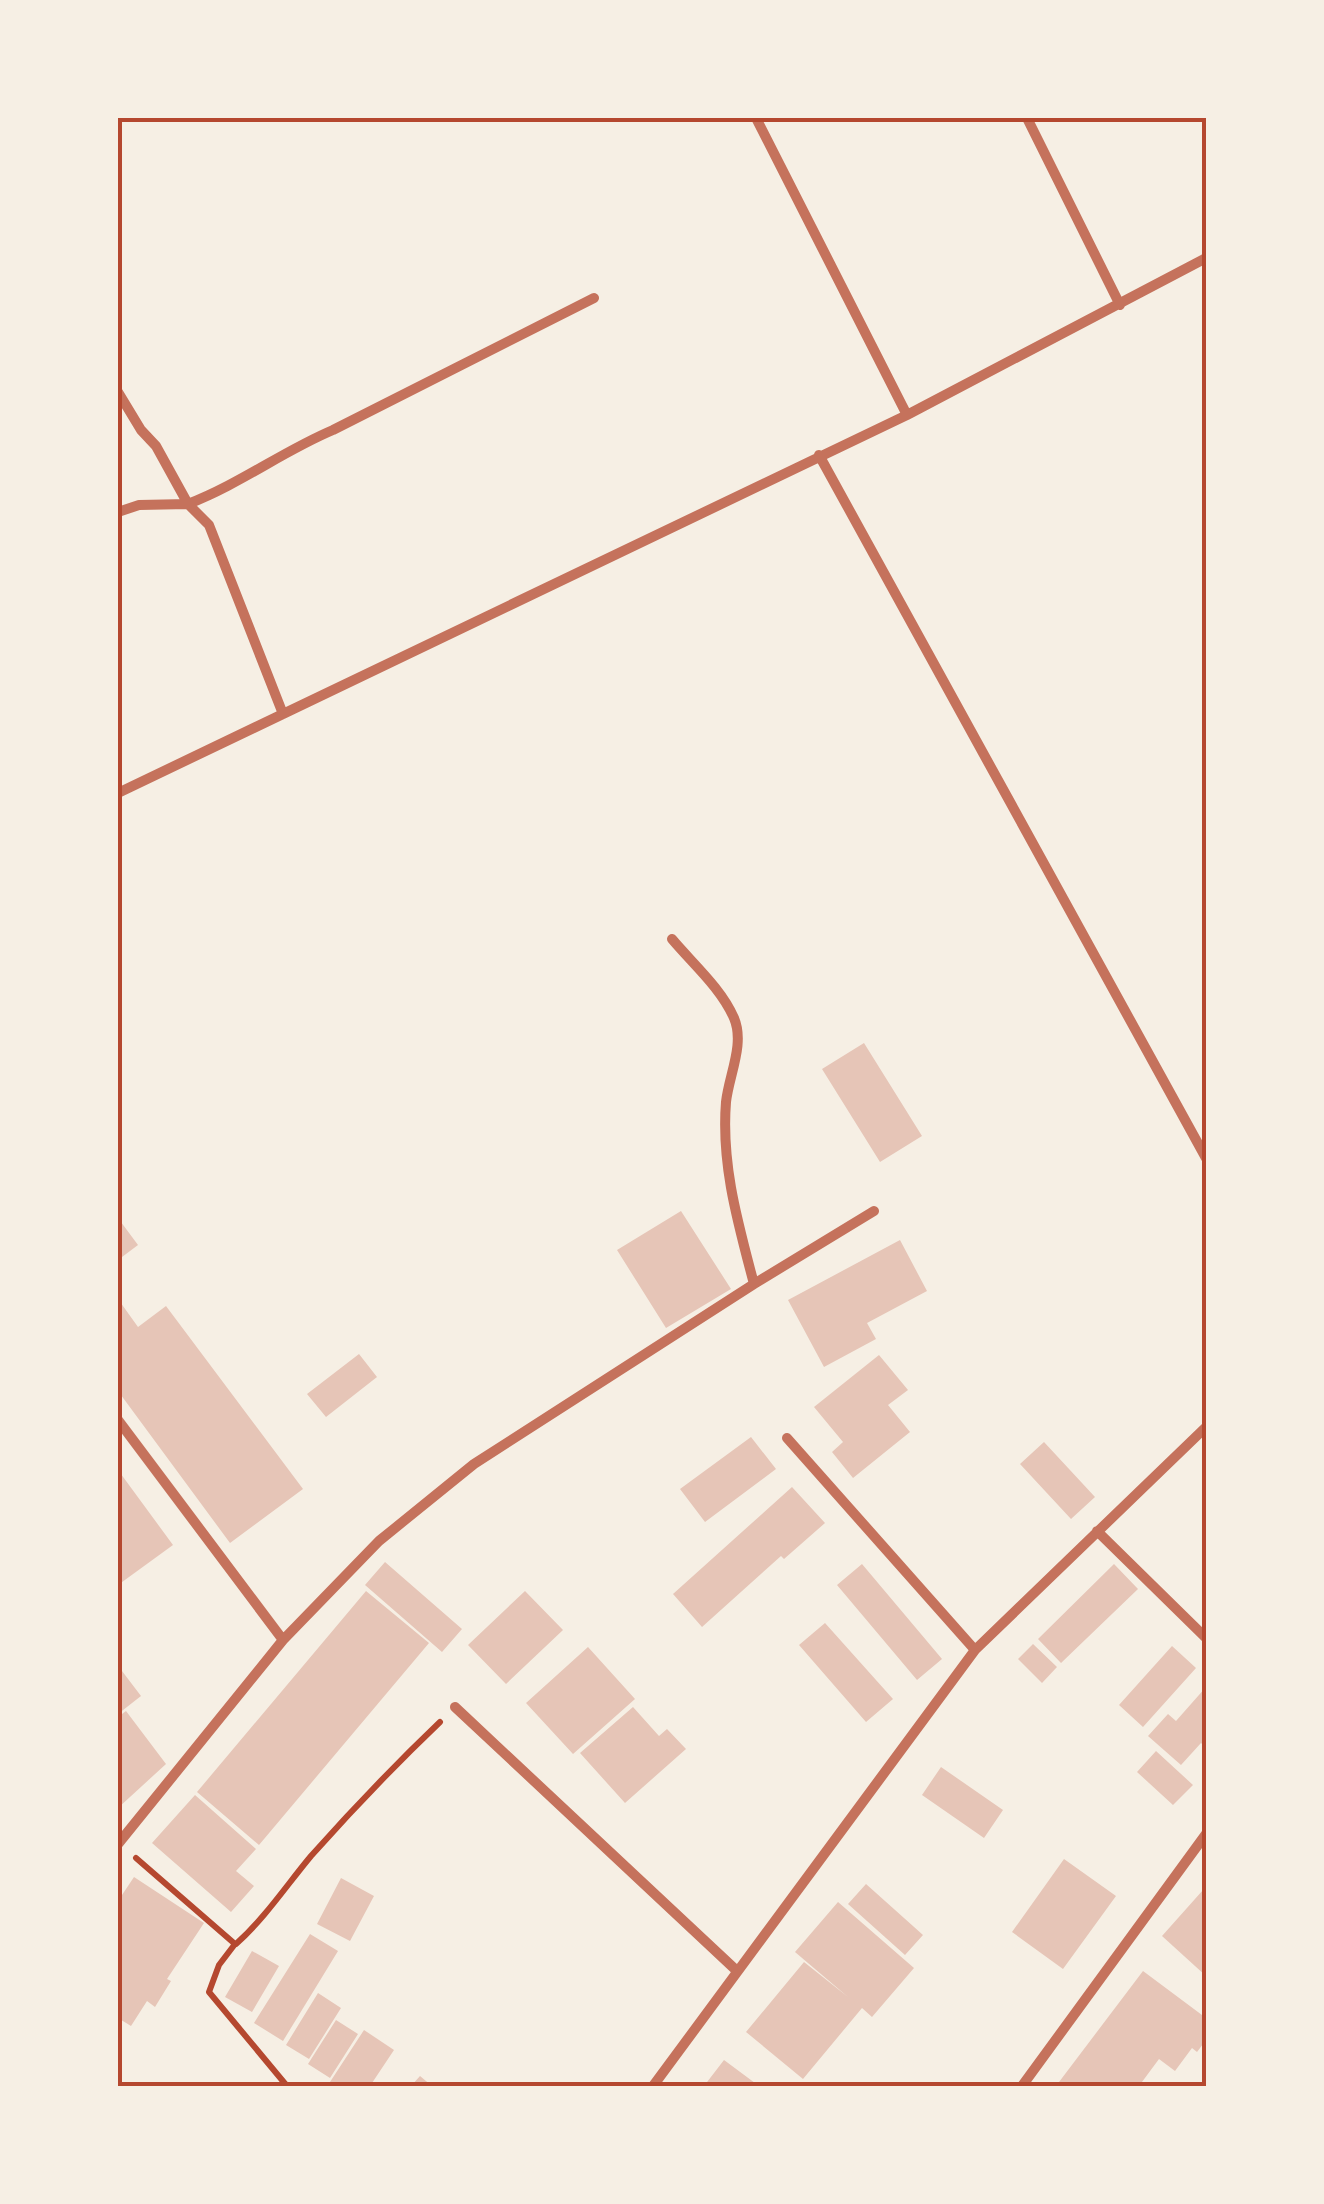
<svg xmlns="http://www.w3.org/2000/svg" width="1324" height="2204" font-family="'Space Grotesk',sans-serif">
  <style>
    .building { fill: #e6c5b7 }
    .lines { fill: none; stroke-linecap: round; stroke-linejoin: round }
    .path { stroke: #b5482f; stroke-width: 6 }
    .minor { stroke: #c5725c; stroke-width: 10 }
    .neatline { fill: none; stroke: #b5482f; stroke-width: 4 }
  </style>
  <rect width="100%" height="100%" fill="#f6efe4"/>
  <path class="building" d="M 864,1043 L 922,1136 L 880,1162 L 822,1069 Z
    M 681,1211 L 731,1289 L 666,1328 L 617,1250 Z
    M 118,1218 L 138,1245 L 118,1260 Z
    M 900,1240 L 927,1291 L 867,1323 L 876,1339 L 824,1367 L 788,1300 Z
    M 118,1299 L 138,1327 L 166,1306 L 303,1489 L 230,1543 L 118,1391 Z
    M 359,1354 L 377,1377 L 326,1417 L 307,1394 Z
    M 879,1355 L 908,1390 L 888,1405 L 910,1432 L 853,1478 L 832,1452 L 843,1442 L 814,1407 Z
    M 751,1437 L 776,1469 L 705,1522 L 680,1489 Z
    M 1044,1442 L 1095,1497 L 1071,1519 L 1020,1464 Z
    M 118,1470 L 173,1545 L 118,1585 Z
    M 792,1487 L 825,1523 L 784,1559 L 781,1556 L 702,1627 L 673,1594 Z
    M 385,1562 L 462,1629 L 442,1652 L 365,1585 Z
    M 862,1564 L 942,1659 L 917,1680 L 837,1585 Z
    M 1114,1564 L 1138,1589 L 1061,1663 L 1038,1639 Z
    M 366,1591 L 429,1643 L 259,1845 L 197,1792 Z
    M 525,1591 L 563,1630 L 506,1684 L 468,1645 Z
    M 825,1623 L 893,1699 L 866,1722 L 799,1645 Z
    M 1033,1644 L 1057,1667 L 1042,1683 L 1018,1659 Z
    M 1172,1646 L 1196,1668 L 1143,1727 L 1119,1705 Z
    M 588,1647 L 635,1699 L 573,1754 L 526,1703 Z
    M 122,1671 L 141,1696 L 118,1714 L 118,1675 Z
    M 1206,1687 L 1206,1748 L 1201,1743 L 1181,1765 L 1148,1736 L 1168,1714 L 1176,1721 Z
    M 633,1707 L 659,1736 L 667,1729 L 686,1749 L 625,1803 L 580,1753 Z
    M 126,1711 L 166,1764 L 118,1808 L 118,1717 Z
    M 1156,1751 L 1193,1785 L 1173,1805 L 1137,1772 Z
    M 941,1767 L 1003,1810 L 984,1838 L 922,1795 Z
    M 195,1795 L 256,1849 L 236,1871 L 254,1886 L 231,1912 L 152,1843 Z
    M 1064,1859 L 1116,1896 L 1063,1969 L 1012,1932 Z
    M 134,1877 L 204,1923 L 167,1979 L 171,1981 L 155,2007 L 147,2001 L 131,2026 L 118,2018 L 118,1901 Z
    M 341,1878 L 374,1896 L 350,1941 L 317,1924 Z
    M 866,1884 L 923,1935 L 905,1955 L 848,1904 Z
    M 1203,1890 L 1206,1894 L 1206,1976 L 1162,1936 Z
    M 838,1902 L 914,1968 L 872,2017 L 862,2008 L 803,2079 L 746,2032 L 804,1962 L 848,1997 L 795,1952 Z
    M 310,1934 L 338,1951 L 283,2041 L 254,2023 Z
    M 252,1951 L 279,1966 L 252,2012 L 225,1997 Z
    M 1143,1971 L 1206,2018 L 1206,2040 L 1197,2052 L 1192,2048 L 1175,2071 L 1159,2059 L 1139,2086 L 1056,2086 Z
    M 318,1993 L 341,2008 L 309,2059 L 286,2045 Z
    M 336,2020 L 358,2034 L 330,2078 L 308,2064 Z
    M 364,2030 L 394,2050 L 370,2086 L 337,2086 L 330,2082 Z
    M 724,2060 L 759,2086 L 704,2086 Z
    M 420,2076 L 432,2086 L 411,2086 Z"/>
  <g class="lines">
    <path class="path" d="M 136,1858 L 235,1944 L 219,1965 L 209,1992 L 287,2086
      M 236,1944 C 265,1918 286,1886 311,1856 C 352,1810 395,1765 440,1722"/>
    <path class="minor" d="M 756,118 L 907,415
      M 1027,118 L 1120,305
      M 118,392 L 141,430 L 156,446 L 188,504 C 240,484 283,451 333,430 L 594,298
      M 819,455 L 1206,1158
      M 118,512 L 139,505 L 188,504 L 209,525 L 283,714
      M 118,793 L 907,415 L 1206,258
      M 672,939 C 693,964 721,988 734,1018 C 745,1044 729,1075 726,1102 C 721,1165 738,1223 754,1284
      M 118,1420 L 283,1640
      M 787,1438 L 975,1650
      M 1097,1531 L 1206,1638
      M 455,1707 L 737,1971
      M 118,1844 L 283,1640 L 379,1541 L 474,1464 L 754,1284 L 874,1211
      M 653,2086 L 975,1650 L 1206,1427
      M 1022,2086 L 1206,1834"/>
  </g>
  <rect width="1324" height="2204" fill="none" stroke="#f6efe4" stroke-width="240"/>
  <rect x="120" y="120" width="1084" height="1964" class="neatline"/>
</svg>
